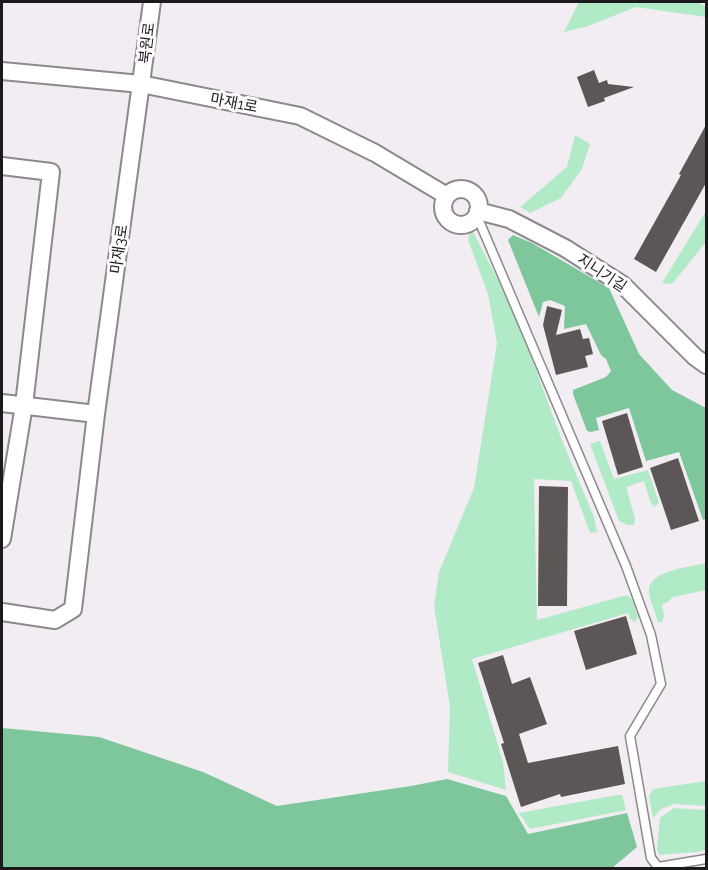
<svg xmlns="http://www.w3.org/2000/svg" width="708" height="870" font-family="Raleway,'Noto Sans KR',sans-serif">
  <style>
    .green { fill: #b1eac7 }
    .forest { fill: #7ec69c }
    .building { fill: #5d5656 }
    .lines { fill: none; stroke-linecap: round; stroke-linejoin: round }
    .lane-casing { stroke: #8d888c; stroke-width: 11 }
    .street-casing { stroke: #8d888c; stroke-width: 20 }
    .lane { stroke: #fff; stroke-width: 8 }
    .street { stroke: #fff; stroke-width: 16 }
    .labels { text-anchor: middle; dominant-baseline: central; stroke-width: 6; stroke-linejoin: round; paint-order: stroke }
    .street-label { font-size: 15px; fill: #1c1a1c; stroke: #fefbfe }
  </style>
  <rect width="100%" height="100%" fill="#f2edf2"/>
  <path class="green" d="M 579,2 L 698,2 L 706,7 L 706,17 L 636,7 L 588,26 L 564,32 Z
    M 575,135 L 590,144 L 582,169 L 561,198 L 530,213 L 520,207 L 567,167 Z
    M 706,211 L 706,242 L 672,284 L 662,283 Z
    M 471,228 L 507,297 L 527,346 L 563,443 L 594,517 L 597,532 L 590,533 L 571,481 L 534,479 L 537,620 L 627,595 L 632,599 L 638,617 L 635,622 L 630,619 L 628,613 L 472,659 L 503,762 L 506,790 L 448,772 L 450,707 L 434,606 L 439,572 L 474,488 L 497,343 L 488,294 L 468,240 Z
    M 600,441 L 614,479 L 648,470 L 659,503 L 654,507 L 651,503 L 644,481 L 626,487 L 635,518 L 634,525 L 628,525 L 619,521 L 590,444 Z
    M 706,563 L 706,590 L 673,597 L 668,602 L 662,604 L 664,616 L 662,622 L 658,622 C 656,614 648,597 649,589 C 651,570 691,567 706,563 Z
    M 706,781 L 706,806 L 674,804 L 661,809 L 653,818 L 649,796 L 653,789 Z
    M 617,795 L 622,795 L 626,810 L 530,829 L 519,813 Z
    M 674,808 L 706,810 L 706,850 L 696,852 L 659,855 L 657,849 L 660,818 Z"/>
  <path class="forest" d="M 513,235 L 532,243 L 609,288 L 639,354 L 672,390 L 706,408 L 706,519 L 703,520 L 679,452 L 646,461 L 629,408 L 596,418 L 599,430 L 591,432 L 587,431 L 573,394 L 573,390 L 606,377 L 611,371 L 606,359 L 601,355 L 586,324 L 564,329 L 565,306 L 550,300 L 543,302 L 539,317 L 508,240 Z
    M 2,728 L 99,737 L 203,772 L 277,806 L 411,786 L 447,779 L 506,796 L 528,834 L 627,813 L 637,847 L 612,868 L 2,868 Z"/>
  <path class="building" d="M 594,70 L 599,83 L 607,80 L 608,84 L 634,87 L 604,98 L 605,101 L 588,107 L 577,77 Z
    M 706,125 L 706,183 L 656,272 L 634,259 L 681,175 L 679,174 Z
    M 547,306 L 562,310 L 556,335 L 580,329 L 583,339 L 589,338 L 593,354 L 585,356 L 588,367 L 556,375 L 543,325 Z
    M 627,413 L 643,467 L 618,475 L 602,421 Z
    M 678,458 L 699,521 L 671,530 L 650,468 Z
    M 539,486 L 568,487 L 567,606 L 538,606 Z
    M 626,616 L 637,654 L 586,670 L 574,631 Z
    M 503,655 L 512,684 L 530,677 L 547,724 L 519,734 L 528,763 L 618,746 L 625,784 L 561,797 L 560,794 L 521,807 L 501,744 L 504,743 L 478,663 Z"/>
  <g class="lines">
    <defs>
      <path id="lane" d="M 477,216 L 626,566 L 651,635 L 661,684 L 630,736 L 651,858 L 658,867 L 706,859"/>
      <path id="street" d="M 2,71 L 141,84 L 300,116 L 375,153 L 447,196
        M 2,166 L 51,172 L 24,405 L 2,539
        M443 207a18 18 0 1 1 36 0a18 18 0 1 1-36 0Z
        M 478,211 L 509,219 L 565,248 L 623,285 L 695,357 L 706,365
        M 2,403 L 96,414
        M 2,612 L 55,620 L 73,609 L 96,414 L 152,2"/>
    </defs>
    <use href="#lane" class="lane-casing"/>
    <use href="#street" class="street-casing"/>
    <use href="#lane" class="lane"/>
    <use href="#street" class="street"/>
  </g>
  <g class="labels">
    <g class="street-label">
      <text transform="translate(147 43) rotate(-83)">북원로</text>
      <text transform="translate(234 103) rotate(11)">마재1로</text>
      <text transform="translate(119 249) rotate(-82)">마재3로</text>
      <text transform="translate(602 273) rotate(34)">지니기길</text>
    </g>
  </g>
  <rect width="708" height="870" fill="none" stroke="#1c1a1c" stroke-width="6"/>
</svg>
